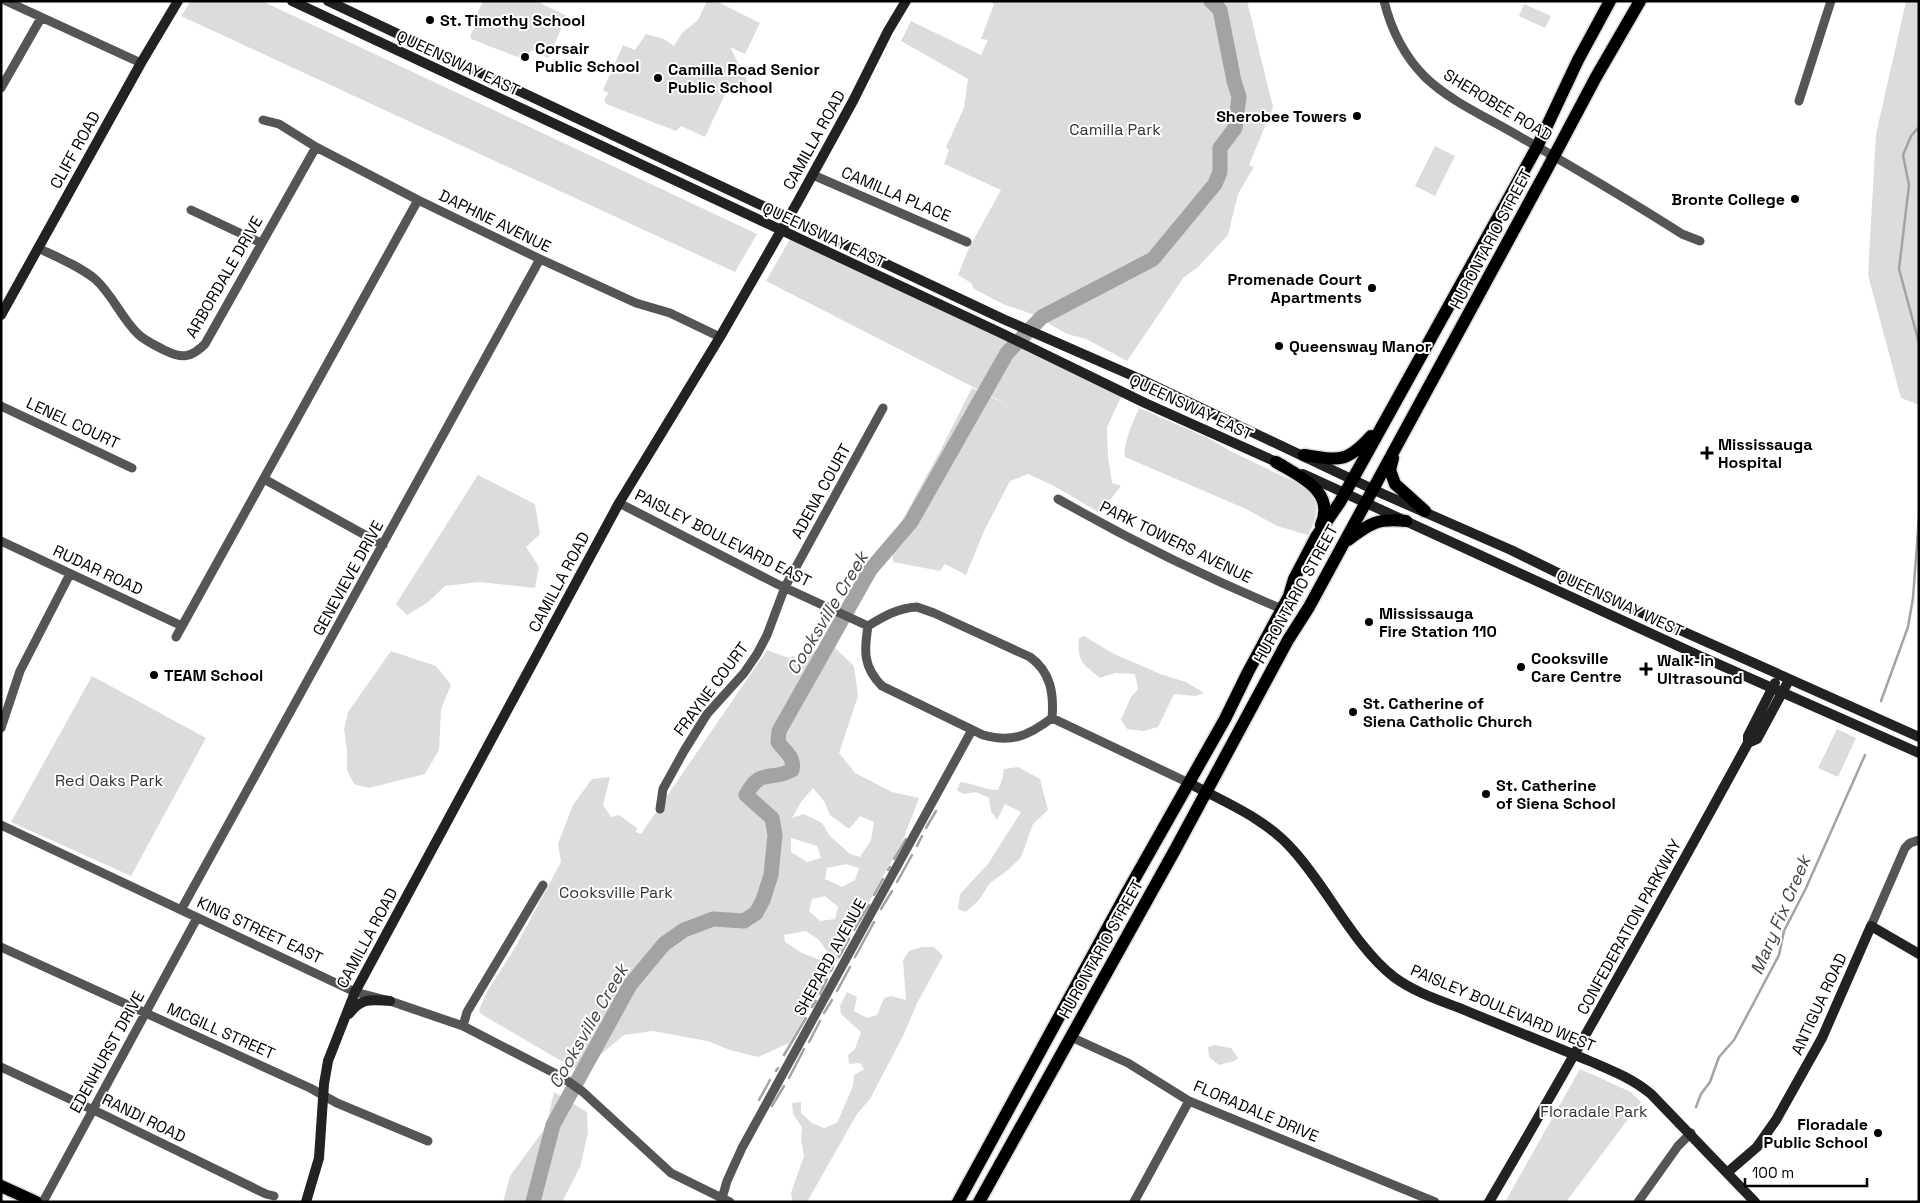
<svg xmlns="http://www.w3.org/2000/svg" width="1920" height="1203" font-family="'Space Grotesk',sans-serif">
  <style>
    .green { fill: #dcdcdc; fill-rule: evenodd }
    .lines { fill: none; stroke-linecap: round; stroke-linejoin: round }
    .stream { stroke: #a3a3a3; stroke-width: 2.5 }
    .river { stroke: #a3a3a3; stroke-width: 15 }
    .primary-casing { stroke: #dbdbdb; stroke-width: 15 }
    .street { stroke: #555; stroke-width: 9 }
    .secondary { stroke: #222; stroke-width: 10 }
    .primary { stroke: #000; stroke-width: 12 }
    .poi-dot { fill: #000; stroke: #fff; stroke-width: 2 }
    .labels { text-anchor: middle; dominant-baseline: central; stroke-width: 4; stroke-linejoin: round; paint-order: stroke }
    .poi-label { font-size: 16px; font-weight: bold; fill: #000; stroke: #fff; text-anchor: start }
    .street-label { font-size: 16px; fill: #000; stroke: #fff }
    .park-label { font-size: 16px; fill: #333; stroke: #fff }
    .water-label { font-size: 18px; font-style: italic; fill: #444; stroke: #fff }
  </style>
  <rect width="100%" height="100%" fill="#fff"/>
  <path class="green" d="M 191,1 L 262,1 L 757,234 L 735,272 L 181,16 Z
    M 483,1 L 536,1 L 567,16 L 548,58 L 531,50 L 526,60 L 471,39 L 470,36 L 476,25 L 473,23 Z
    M 707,1 L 716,1 L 760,23 L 745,54 L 730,47 L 747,81 L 743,87 L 726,92 L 705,137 L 681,126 L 676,131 L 606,104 L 604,99 L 609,93 L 603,90 L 623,45 L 635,50 L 646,34 L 664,39 L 674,46 L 682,33 L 698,20 Z
    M 990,1 L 1247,1 L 1273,107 L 1249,165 L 1254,167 L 1238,194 L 1228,235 L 1198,267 L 1184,277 L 1127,361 L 1086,339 L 1067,334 L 1032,314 L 1003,304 L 974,289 L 971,283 L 958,275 L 969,248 L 1001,190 L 944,164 L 949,150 L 946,147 L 964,108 L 968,79 L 901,41 L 911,21 L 981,55 L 988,40 L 981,39 L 994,4 Z
    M 1906,1 L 1919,1 L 1919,405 L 1901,398 L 1868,275 L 1876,134 Z
    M 1524,4 L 1551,16 L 1545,28 L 1519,16 Z
    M 1435,146 L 1455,156 L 1435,196 L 1415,186 Z
    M 790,239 L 1122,395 L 1107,427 L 1108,456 L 1112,483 L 1121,486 L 1100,513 L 1054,486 L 1028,474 L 1010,481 L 984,531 L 966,575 L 945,564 L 940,571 L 893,562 L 892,539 L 940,451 L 972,388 L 1012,407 L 766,281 Z
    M 1139,408 L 1208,438 L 1232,452 L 1306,487 C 1321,503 1317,517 1308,535 L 1277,526 L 1246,509 L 1125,457 C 1122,445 1134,420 1139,408 Z
    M 478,475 L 535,504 L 540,534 L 526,547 L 539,567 L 535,588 L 479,582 L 445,586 L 427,603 L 407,615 L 396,604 Z
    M 1084,636 L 1114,654 L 1163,675 L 1186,682 L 1204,693 L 1195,696 L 1174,694 L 1158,727 L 1143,731 L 1127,729 L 1121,720 L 1131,697 L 1138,689 L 1135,674 L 1115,673 L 1100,678 C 1082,663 1077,662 1079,638 Z
    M 835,648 L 854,666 L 858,696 L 839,753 L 855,773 L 892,792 L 919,798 L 903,840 L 817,997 L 789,1043 L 758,1057 L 730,1050 L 707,1041 L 653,1031 L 624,1035 L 601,1054 L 599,1054 L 587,1076 L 481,1014 L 479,1010 L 487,992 L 516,946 L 561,862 L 558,844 L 573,805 L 592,779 L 610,777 L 603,805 L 611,817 L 619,815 L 637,828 L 636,832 L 641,834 L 767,650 L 789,658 L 793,656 L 803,662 L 809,651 ZM 813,788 L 824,801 L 830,815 L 849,829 L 860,816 L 874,822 L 871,840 L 860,857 L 850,854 L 830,836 L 822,823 L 804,814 L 792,818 L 801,802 ZM 791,838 L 817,846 L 821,858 L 807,862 L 791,852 ZM 846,864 L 859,868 L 855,880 L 842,887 L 825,879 L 827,868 ZM 825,896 L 838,907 L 835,919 L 820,921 L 809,911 L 812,899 ZM 806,931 L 819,940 L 829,954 L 823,961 L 802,953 L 785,942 L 784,935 Z
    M 391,651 L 436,666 L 451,685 L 441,709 L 439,750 L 425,774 L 368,788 L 354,784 L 347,770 L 347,752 L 344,729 L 348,712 Z
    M 92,676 L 206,738 L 131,876 L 11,822 Z
    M 1837,729 L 1856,738 L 1838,777 L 1818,768 Z
    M 1018,767 L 1040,779 L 1048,810 L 1033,824 L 1021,857 L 1008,870 L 990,883 L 979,900 L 966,912 L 958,909 L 960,894 L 988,864 L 1021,812 L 1005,804 L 997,820 L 991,811 L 989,798 L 976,792 L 963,794 L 957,790 L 960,782 C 974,783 984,790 998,790 L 1002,780 L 1004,769 Z
    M 922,947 L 934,947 L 943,956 L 917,1003 L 904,1034 L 870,1099 L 857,1114 L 807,1202 L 793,1202 L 791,1193 L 804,1156 L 801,1140 L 802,1127 L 793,1114 L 792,1103 L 801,1102 L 801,1113 L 812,1123 L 824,1128 L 837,1123 L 853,1086 L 854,1075 L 864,1069 L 860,1063 L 849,1064 L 848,1055 L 855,1049 L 861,1032 L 841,1014 L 840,1006 L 847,992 L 857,997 L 854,1011 L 867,1018 L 877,1015 L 884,998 L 891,996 L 906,1000 L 903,960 L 909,951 Z
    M 1214,1045 L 1231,1048 L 1238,1058 L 1234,1061 L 1219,1065 L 1209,1057 L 1208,1047 Z
    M 1580,1069 L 1631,1092 L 1641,1102 L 1566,1202 L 1505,1202 Z
    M 554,1092 L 587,1112 L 588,1133 L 580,1167 L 562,1202 L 503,1202 L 510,1176 L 546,1127 Z"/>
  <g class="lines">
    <path class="stream" d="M 1919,127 L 1911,136 L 1903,155 L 1909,185 L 1899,269 L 1919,343
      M 1881,701 L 1908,627 L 1913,598 L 1919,517
      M 926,828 L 936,811
      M 917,846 L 922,836
      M 894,859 L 906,839
      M 888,870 L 890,867
      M 897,882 L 912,855
      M 874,895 L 883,879
      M 881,909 L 892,891
      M 854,930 L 869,905
      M 839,957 L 849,939
      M 855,957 L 874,922
      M 831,971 L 833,967
      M 837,991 L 850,967
      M 820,994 L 827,979
      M 812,1007 L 816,1001
      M 824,1013 L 832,1000
      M 809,1042 L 820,1021
      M 784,1055 L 806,1018
      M 776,1071 L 778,1068
      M 789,1078 L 804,1049
      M 759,1100 L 770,1080
      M 772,1106 L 784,1086
      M 1696,1107 L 1701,1094 L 1710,1082 L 1719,1057 L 1734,1040 L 1779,955 L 1784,931 L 1806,888 L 1865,755"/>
    <path class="river" d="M 533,1202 L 553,1125 L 630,985 L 664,944 L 684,930 L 713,919 L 744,921 L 756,913 L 763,900 L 771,875 L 775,835 L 772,818 L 746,795 C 761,767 770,782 792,770 C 795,757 785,752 778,742 L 779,731 L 870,570 L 911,522 L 1007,353 L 1042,317 L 1153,259 L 1215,184 L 1220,172 L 1220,148 L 1235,128 L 1239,97 L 1234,81 L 1220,10 L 1211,1"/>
    <defs>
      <path id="primary" d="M 1304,455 C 1338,460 1346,464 1371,436
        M 1393,458 L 1390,470 L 1395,484 L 1425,511
        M 1276,462 C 1299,476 1336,491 1321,525
        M 1348,540 C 1370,523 1378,518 1406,521
        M 1,1186 L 36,1202
        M 958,1202 L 1126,894 L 1225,719 L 1248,672 L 1289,596 L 1294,579 L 1316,537 L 1340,502 L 1537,147 L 1578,60 L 1610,1
        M 979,1202 L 1176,848 L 1288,640 L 1309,607 L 1545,173 L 1596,77 L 1640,1"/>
    </defs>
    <use href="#primary" class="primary-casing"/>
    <path class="street" d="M 6,1 L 141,63
      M 1384,1 C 1391,29 1405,57 1425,77 C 1452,103 1491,119 1522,138 C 1576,169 1630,201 1682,234 L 1700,241
      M 1,88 L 41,18
      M 1799,101 L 1831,1
      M 263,120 L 279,124 L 316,147 L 418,200 L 540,259 L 636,303 L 670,313 L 720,337
      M 813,175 L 967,242
      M 191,210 L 261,243
      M 38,248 C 57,257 79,266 95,279 C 113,295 121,318 138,334 C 145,341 155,345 164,350 C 182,359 191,358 205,344 L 316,147
      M 1,406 L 132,468
      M 264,479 L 383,545
      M 1058,499 C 1130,540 1205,577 1282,609
      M 619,503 L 777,584 L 868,626
      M 1,541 L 182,626
      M 917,607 L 934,613 L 1030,657 C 1051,672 1054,694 1052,718 C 1028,736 1012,743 983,735 L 882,686 C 863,667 864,651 868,626 C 884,616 898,608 917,607 Z
      M 176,637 L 418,200
      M 1052,718 L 1189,783
      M 1,728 L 20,671 L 70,574
      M 660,809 L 663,789 L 684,751 L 707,714 L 744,673 L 757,654 L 767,635 L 785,587 L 883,408
      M 1,825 L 355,992 L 390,1001 L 463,1026 L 562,1077 L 583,1092 L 671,1173 L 730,1202
      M 181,910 L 540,259
      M 1871,926 L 1905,848 L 1910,843 L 1919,840
      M 1,947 L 310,1088 L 337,1103 L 428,1141
      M 463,1026 L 467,1012 L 543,885
      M 1071,1037 L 1128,1063 L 1189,1101 L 1435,1202
      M 1,1067 L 102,1114 L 266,1194 L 274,1196
      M 43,1202 L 197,918
      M 721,1202 L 727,1181 L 742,1148 L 972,730
      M 1134,1202 L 1189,1101
      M 1638,1202 L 1678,1146 L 1691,1133"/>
    <path class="secondary" d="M 292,1 L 1001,333 L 1145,403 L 1283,465
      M 328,1 L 1003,319 L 1140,379 L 1383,494 L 1511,550 L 1615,601 L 1919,737
      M 1,315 L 141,63 L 178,1
      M 1303,474 L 1700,656 L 1919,753
      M 1748,743 L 1757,739 L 1789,680
      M 1189,783 C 1226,803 1265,818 1293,850 C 1327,887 1354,946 1394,977 C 1414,992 1439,1000 1462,1009 C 1505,1027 1549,1044 1592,1062 C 1613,1071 1633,1079 1651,1094 L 1755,1202
      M 349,1014 C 362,997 371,1000 390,1001
      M 1728,1172 L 1757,1147 L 1776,1120 L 1822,1038 L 1871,926 L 1919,954
      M 306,1202 L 319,1158 L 324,1084 L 328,1061 L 355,992 L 619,503 L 720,337 L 797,203 L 853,101 L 888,31 L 906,1
      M 1489,1202 C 1578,1050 1664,897 1748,743 L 1748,736 L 1775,683"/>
    <use href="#primary" class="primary"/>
  </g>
  <g class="poi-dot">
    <circle cx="430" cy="20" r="5"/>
    <circle cx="525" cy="57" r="5"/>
    <circle cx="658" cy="78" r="5"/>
    <circle cx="1357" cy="116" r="5"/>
    <circle cx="1795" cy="199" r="5"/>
    <circle cx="1372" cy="288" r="5"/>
    <circle cx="1279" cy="346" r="5"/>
    <path d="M1704.5 445.5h5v5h5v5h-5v5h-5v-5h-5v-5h5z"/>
    <circle cx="1369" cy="622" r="5"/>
    <circle cx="1521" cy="667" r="5"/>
    <path d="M1643.5 661.5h5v5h5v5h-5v5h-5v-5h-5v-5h5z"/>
    <circle cx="154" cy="675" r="5"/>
    <circle cx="1353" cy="712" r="5"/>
    <circle cx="1486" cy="794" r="5"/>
    <circle cx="1878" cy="1133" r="5"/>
  </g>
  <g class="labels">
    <g class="poi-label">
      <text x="440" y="20">St. Timothy School</text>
      <text x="535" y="48">Corsair<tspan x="535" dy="18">Public School</tspan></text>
      <text x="668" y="69">Camilla Road Senior<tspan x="668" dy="18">Public School</tspan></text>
      <text x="1347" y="116" text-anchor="end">Sherobee Towers</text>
      <text x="1785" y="199" text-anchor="end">Bronte College</text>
      <text x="1362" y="279" text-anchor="end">Promenade Court<tspan x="1362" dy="18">Apartments</tspan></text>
      <text x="1289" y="346">Queensway Manor</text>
      <text x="1718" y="444">Mississauga<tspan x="1718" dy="18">Hospital</tspan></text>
      <text x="1379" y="613">Mississauga<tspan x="1379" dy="18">Fire Station 110</tspan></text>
      <text x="1531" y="658">Cooksville<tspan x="1531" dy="18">Care Centre</tspan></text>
      <text x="1657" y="660">Walk-In<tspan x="1657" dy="18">Ultrasound</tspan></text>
      <text x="164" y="675">TEAM School</text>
      <text x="1363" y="703">St. Catherine of<tspan x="1363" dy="18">Siena Catholic Church</tspan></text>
      <text x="1496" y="785">St. Catherine<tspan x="1496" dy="18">of Siena School</tspan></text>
      <text x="1868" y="1124" text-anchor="end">Floradale<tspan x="1868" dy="18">Public School</tspan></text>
    </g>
    <g class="street-label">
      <text transform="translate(458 63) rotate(25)">QUEENSWAY EAST</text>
      <text transform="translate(1498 105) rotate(31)">SHEROBEE ROAD</text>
      <text transform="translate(814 140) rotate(-61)">CAMILLA ROAD</text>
      <text transform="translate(75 150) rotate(-61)">CLIFF ROAD</text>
      <text transform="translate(896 194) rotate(23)">CAMILLA PLACE</text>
      <text transform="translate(495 221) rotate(26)">DAPHNE AVENUE</text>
      <text transform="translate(824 235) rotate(25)">QUEENSWAY EAST</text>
      <text transform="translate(1491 239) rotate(-62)">HURONTARIO STREET</text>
      <text transform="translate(224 277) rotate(-60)">ARBORDALE DRIVE</text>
      <text transform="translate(1191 407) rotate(25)">QUEENSWAY EAST</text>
      <text transform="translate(73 423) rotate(25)">LENEL COURT</text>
      <text transform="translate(821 491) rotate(-61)">ADENA COURT</text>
      <text transform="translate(723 538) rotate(27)">PAISLEY BOULEVARD EAST</text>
      <text transform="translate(1176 542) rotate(26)">PARK TOWERS AVENUE</text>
      <text transform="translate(98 570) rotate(25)">RUDAR ROAD</text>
      <text transform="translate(348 578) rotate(-61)">GENEVIEVE DRIVE</text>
      <text transform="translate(559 582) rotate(-62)">CAMILLA ROAD</text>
      <text transform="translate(1296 594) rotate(-61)">HURONTARIO STREET</text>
      <text transform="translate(1620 603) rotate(25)">QUEENSWAY WEST</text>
      <text transform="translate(711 689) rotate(-53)">FRAYNE COURT</text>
      <text transform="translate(1629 927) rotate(-61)">CONFEDERATION PARKWAY</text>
      <text transform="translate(260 930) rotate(25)">KING STREET EAST</text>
      <text transform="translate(367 938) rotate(-62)">CAMILLA ROAD</text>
      <text transform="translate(1101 949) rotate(-61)">HURONTARIO STREET</text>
      <text transform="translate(830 957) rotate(-61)">SHEPARD AVENUE</text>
      <text transform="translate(1819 1004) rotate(-65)">ANTIGUA ROAD</text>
      <text transform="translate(1503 1008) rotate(23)">PAISLEY BOULEVARD WEST</text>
      <text transform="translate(221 1031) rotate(24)">MCGILL STREET</text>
      <text transform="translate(107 1052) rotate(-61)">EDENHURST DRIVE</text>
      <text transform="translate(1256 1111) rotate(23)">FLORADALE DRIVE</text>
      <text transform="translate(144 1118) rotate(26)">RANDI ROAD</text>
    </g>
    <g class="park-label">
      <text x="1115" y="129">Camilla Park</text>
      <text x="109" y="780">Red Oaks Park</text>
      <text x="616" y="892">Cooksville Park</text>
      <text x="1594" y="1111">Floradale Park</text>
    </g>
    <g class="water-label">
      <text transform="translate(827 613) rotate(-59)">Cooksville Creek</text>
      <text transform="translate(1780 915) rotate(-67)">Mary Fix Creek</text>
      <text transform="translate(588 1026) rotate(-60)">Cooksville Creek</text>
    </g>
  </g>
  <rect width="1920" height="1203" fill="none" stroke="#000000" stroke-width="5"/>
  <path d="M1745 1178v8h122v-8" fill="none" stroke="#000000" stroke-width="2.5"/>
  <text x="1752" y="1178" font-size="15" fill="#000000" stroke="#ffffff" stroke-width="4" paint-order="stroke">100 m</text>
</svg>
